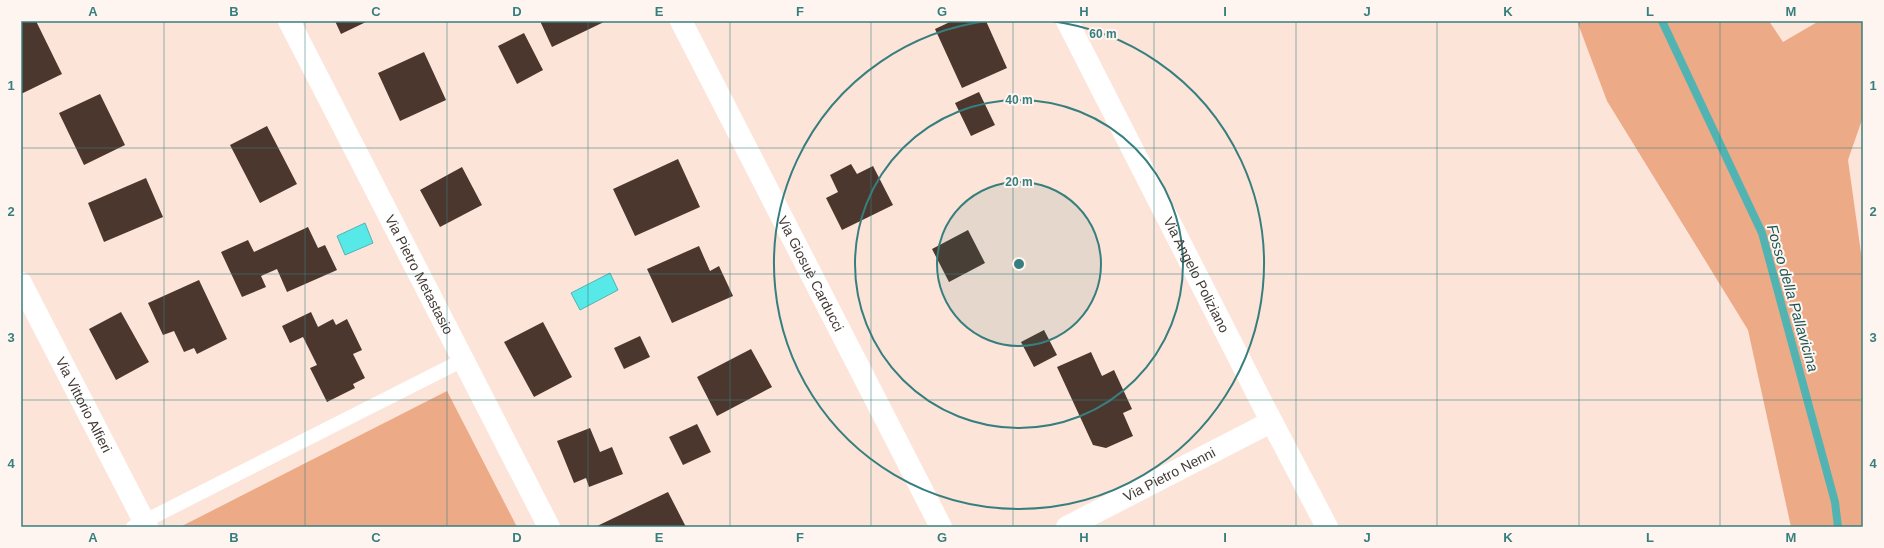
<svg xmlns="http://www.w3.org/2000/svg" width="1884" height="548" font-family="Arial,sans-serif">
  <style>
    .green { fill: #edaa87 }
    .water { fill: #57e9e8; stroke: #51b4b2 }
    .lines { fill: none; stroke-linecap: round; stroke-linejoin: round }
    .stream { stroke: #51b4b2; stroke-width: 8 }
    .building { fill: #4b372e }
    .service { stroke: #fff; stroke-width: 14 }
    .minor { stroke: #fff; stroke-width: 22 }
    .grid { fill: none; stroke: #377f7f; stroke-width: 1; stroke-opacity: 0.55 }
    .ring { fill: none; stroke: #377f7f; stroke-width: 2 }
    .labels { text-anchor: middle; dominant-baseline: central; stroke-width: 4; stroke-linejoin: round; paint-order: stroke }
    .street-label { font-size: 14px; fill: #443a35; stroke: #fff5f0 }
    .water-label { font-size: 15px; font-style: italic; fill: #1a5757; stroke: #fff5f0 }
    .centre { fill: #377f7f; stroke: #fff5f0; stroke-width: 2 }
    .ring-label { font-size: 12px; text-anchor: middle; font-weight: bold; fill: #377f7f; stroke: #fff5f0; stroke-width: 4; stroke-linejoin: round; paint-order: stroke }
    .neatline { fill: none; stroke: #377f7f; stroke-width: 1.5 }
    .grid-label { font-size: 13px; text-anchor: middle; font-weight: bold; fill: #377f7f }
  </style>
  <rect width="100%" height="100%" fill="#fde4d8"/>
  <path class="green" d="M 1577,21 L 1769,21 L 1783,42 L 1819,21 L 1863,21 L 1863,117 L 1848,160 L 1863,267 L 1863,527 L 1791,527 L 1748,330 L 1607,101 Z
    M 447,391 L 517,527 L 182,526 Z"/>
  <path class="water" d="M 365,223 L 373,243 L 345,255 L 337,236 Z
    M 610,273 L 618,290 L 580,310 L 571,293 Z"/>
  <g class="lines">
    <path class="stream" d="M 1662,21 L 1762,233 L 1835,502 L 1838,527"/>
  </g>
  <path class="building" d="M 23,21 L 36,21 L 62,74 L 21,94 L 21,22 Z
    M 335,21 L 368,21 L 341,34 Z
    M 540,21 L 606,21 L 552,47 Z
    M 952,21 L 986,21 L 1007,68 L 962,88 L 935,29 Z
    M 524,33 L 543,70 L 517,84 L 498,46 Z
    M 424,52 L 446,100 L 400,121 L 378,73 Z
    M 979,92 L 995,125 L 971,136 L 955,103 Z
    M 100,94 L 125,145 L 84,165 L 59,113 Z
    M 267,126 L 297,184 L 260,203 L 230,145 Z
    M 678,159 L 700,207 L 635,236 L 613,189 Z
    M 851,164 L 857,174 L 873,166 L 893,205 L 842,230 L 826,198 L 838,192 L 830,175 Z
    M 462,167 L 482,205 L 440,227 L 420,190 Z
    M 146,178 L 163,217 L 104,242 L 88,203 Z
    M 308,227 L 318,248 L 325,245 L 337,270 L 287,292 L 277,269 L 261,276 L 266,287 L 242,297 L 221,252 L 248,240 L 254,252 Z
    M 968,230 L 985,263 L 949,282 L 932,249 Z
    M 699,246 L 710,271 L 719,266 L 733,296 L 672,323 L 647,269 Z
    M 199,280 L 227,339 L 197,354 L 194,348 L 184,352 L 174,331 L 163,335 L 148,303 Z
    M 121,312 L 149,362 L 116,380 L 89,329 Z
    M 311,312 L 318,327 L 333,319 L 336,325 L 347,319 L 362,350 L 353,354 L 365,378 L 353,384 L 355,388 L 327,402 L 310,368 L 317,365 L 303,337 L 290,343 L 282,326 Z
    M 543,322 L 572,377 L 534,397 L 504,342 Z
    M 1044,330 L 1057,355 L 1034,367 L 1021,342 Z
    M 640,336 L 650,357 L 624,369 L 614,348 Z
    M 751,349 L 772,387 L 717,416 L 697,377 Z
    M 1091,352 L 1102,376 L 1114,370 L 1132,409 L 1123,413 L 1133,436 L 1106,448 L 1093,445 L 1057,367 Z
    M 697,424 L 711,452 L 683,465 L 669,437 Z
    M 590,428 L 600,452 L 612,447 L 623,474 L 589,487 L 586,478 L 574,483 L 557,441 Z
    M 668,492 L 686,527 L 595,527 Z"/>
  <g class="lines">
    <path class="service" d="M 133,527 L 463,360"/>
    <g class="minor">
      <path id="s1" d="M 289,21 L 549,527"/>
      <path id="s2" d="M 681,21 L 941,527"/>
      <path id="s3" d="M 1067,21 L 1264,407 L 1327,527"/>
      <path id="s4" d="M 21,283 L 147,527"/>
      <path id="s5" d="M 1067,527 L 1271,422"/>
    </g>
  </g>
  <path class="grid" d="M 164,21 L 164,527M 305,21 L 305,527M 447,21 L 447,527M 588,21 L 588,527M 730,21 L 730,527M 871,21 L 871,527M 1013,21 L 1013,527M 1154,21 L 1154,527M 1296,21 L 1296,527M 1437,21 L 1437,527M 1579,21 L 1579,527M 1720,21 L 1720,527M 21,148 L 1863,148M 21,274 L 1863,274M 21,400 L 1863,400"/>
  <circle cx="1019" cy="264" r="82" fill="#377f7f" fill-opacity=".12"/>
  <g class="ring">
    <circle cx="1019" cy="264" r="82"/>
    <circle cx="1019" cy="264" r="164"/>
    <path d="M1051 21A245 245 0 1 1 987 21"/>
  </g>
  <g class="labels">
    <g class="street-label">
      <text stroke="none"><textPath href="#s1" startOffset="285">Via Pietro Metastasio</textPath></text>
      <text stroke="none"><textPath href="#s2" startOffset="284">Via Giosuè Carducci</textPath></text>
      <text stroke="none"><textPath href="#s3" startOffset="285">Via Angelo Poliziano</textPath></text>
      <text stroke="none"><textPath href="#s4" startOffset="137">Via Vittorio Alfieri</textPath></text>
      <text stroke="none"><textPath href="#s5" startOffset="115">Via Pietro Nenni</textPath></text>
    </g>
    <g class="water-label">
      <text transform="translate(1793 298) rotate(74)">Fosso della Pallavicina</text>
    </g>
  </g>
  <circle cx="1019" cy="264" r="6" class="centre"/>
  <g class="ring-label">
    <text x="1103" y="38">60 m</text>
    <text x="1019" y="104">40 m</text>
    <text x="1019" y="186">20 m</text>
  </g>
  <rect width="1884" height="548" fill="none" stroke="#fff5f0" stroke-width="44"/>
  <rect x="22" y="22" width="1840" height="504" class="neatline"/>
  <g class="grid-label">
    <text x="93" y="16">A</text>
    <text x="234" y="16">B</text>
    <text x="376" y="16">C</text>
    <text x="517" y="16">D</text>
    <text x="659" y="16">E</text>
    <text x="800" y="16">F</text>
    <text x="942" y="16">G</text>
    <text x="1084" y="16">H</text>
    <text x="1225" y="16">I</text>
    <text x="1367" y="16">J</text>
    <text x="1508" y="16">K</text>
    <text x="1650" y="16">L</text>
    <text x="1791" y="16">M</text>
    <text x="11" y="90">1</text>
    <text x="1873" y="90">1</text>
    <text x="11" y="216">2</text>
    <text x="1873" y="216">2</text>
    <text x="11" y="342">3</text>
    <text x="1873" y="342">3</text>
    <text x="11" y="468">4</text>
    <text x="1873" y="468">4</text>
    <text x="93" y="542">A</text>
    <text x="234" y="542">B</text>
    <text x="376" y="542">C</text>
    <text x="517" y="542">D</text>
    <text x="659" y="542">E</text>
    <text x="800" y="542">F</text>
    <text x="942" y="542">G</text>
    <text x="1084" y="542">H</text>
    <text x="1225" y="542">I</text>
    <text x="1367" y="542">J</text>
    <text x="1508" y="542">K</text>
    <text x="1650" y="542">L</text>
    <text x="1791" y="542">M</text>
  </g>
</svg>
